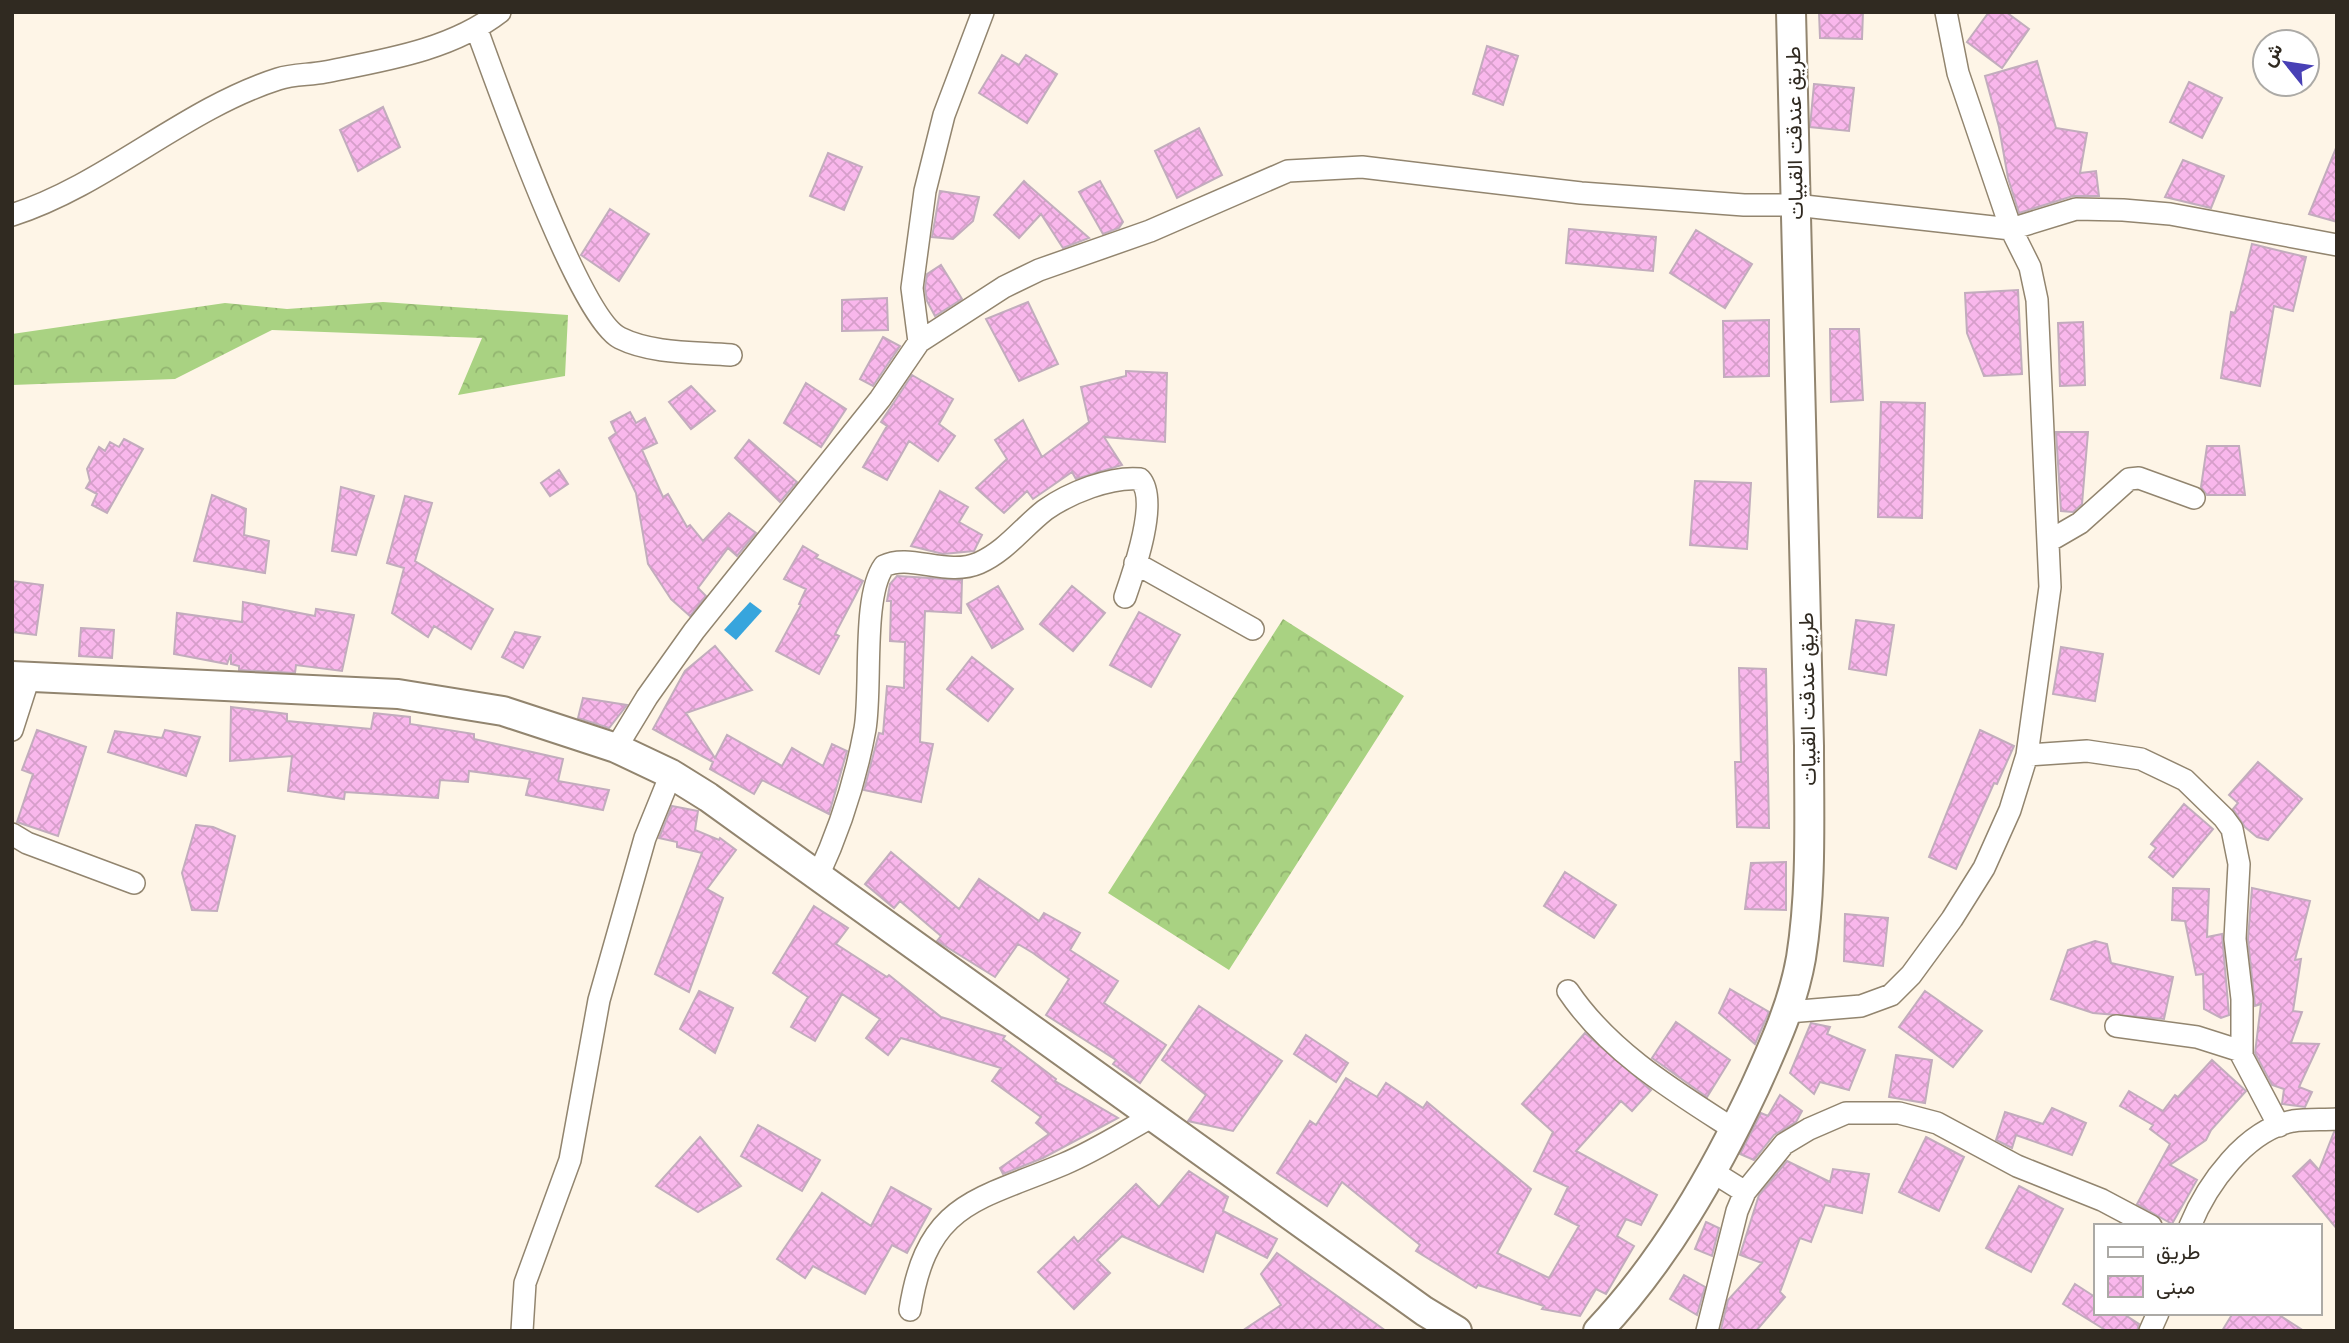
<svg xmlns="http://www.w3.org/2000/svg" width="2349" height="1343" font-family="Raleway,Vazirmatn,sans-serif">
  <style>
    .forest { fill: url(#forest-crowns) }
    .water { fill: #37a5dd }
    .building { fill: url(#building-cross-hatch); stroke: #c2acbd; stroke-width: 2 }
    .lines { fill: none; stroke-linecap: round; stroke-linejoin: round }
    .minor-casing { stroke: #92856f; stroke-width: 24 }
    .major-casing { stroke: #92856f; stroke-width: 32 }
    .minor { stroke: #fff; stroke-width: 21 }
    .major { stroke: #fff; stroke-width: 28 }
    .labels { text-anchor: middle; dominant-baseline: central; stroke-width: 5; stroke-linejoin: round; paint-order: stroke }
    .street-label { font-size: 21px; fill: #302a21; stroke: #fff }
  </style>
  <defs>
    <pattern id="forest-crowns" width="20" height="18" patternUnits="userSpaceOnUse" patternTransform="scale(1.75)"><rect width="20" height="18" fill="#a9d282"/><path d="M2 6a3 3 0 1 1 6 0M12 15a3 3 0 1 1 6 0" fill="none" stroke="#92b470"/></pattern>
    <pattern id="building-cross-hatch" width="8" height="8" patternUnits="userSpaceOnUse" patternTransform="scale(1.75)"><rect width="8" height="8" fill="#f9b7ec"/><path d="M0 0l8 8M0 8l8-8" fill="none" stroke="#d69eca"/></pattern>
  </defs>
  <rect width="100%" height="100%" fill="#fef5e7"/>
  <path class="forest" d="M 383,302 L 568,315 L 565,376 L 458,395 L 482,338 L 272,330 L 175,379 L 12,385 L 12,334 L 225,303 L 287,309 Z
    M 1283,619 L 1404,696 L 1229,970 L 1108,893 Z"/>
  <path class="water" d="M 750,602 L 762,611 L 736,640 L 724,630 Z"/>
  <path class="building" d="M 1819,12 L 1863,12 L 1862,39 L 1820,38 Z
    M 1989,12 L 2006,12 L 2029,29 L 2002,68 L 1967,42 Z
    M 1487,46 L 1518,56 L 1503,105 L 1473,94 Z
    M 1002,55 L 1019,65 L 1026,55 L 1057,74 L 1027,123 L 979,93 Z
    M 2037,61 L 2056,128 L 2087,133 L 2080,173 L 2096,171 L 2099,196 L 2073,196 L 2019,213 L 2008,178 L 1999,127 L 1985,76 Z
    M 2189,82 L 2222,98 L 2202,138 L 2170,122 Z
    M 1814,84 L 1854,88 L 1849,131 L 1810,127 Z
    M 383,107 L 400,147 L 358,171 L 340,130 Z
    M 1199,128 L 1222,175 L 1177,198 L 1155,151 Z
    M 2336,148 L 2337,148 L 2337,222 L 2309,214 Z
    M 828,153 L 862,167 L 844,210 L 810,196 Z
    M 2183,160 L 2224,176 L 2211,208 L 2165,197 Z
    M 1024,181 L 1027,184 L 1089,238 L 1063,248 L 1041,214 L 1019,238 L 994,215 Z
    M 1100,181 L 1123,222 L 1119,228 L 1103,234 L 1079,192 Z
    M 940,191 L 979,197 L 973,221 L 953,239 L 932,237 Z
    M 610,209 L 649,234 L 619,281 L 581,255 Z
    M 1569,229 L 1656,237 L 1653,271 L 1566,263 Z
    M 1696,230 L 1752,264 L 1725,308 L 1670,273 Z
    M 2252,244 L 2306,257 L 2293,311 L 2274,306 L 2260,386 L 2221,378 L 2231,312 L 2235,313 Z
    M 941,265 L 962,299 L 935,316 L 927,301 L 925,288 L 927,274 Z
    M 2018,290 L 2022,374 L 1984,376 L 1967,333 L 1965,293 Z
    M 887,298 L 888,330 L 842,331 L 842,300 Z
    M 1028,302 L 1058,364 L 1019,381 L 986,319 Z
    M 1769,320 L 1769,376 L 1724,377 L 1723,321 Z
    M 2083,322 L 2085,385 L 2060,386 L 2058,323 Z
    M 1830,329 L 1859,329 L 1863,400 L 1831,402 Z
    M 883,337 L 900,346 L 873,386 L 860,379 Z
    M 1126,371 L 1167,373 L 1165,442 L 1104,437 L 1122,465 L 1076,479 L 1072,472 L 1033,499 L 1027,491 L 1004,513 L 976,488 L 1007,459 L 995,440 L 1023,420 L 1042,457 L 1089,422 L 1081,387 L 1126,376 Z
    M 912,375 L 953,399 L 939,424 L 955,436 L 938,461 L 909,441 L 887,480 L 863,467 L 887,426 L 881,422 Z
    M 806,383 L 846,409 L 821,447 L 784,423 Z
    M 691,386 L 715,411 L 691,429 L 669,402 Z
    M 1881,402 L 1925,403 L 1922,518 L 1878,517 Z
    M 630,412 L 636,423 L 645,418 L 657,443 L 642,450 L 663,497 L 668,494 L 687,527 L 690,525 L 703,541 L 729,513 L 756,533 L 737,556 L 728,548 L 698,588 L 706,596 L 690,616 L 671,599 L 648,564 L 636,493 L 609,438 L 616,433 L 611,422 Z
    M 2056,432 L 2088,432 L 2082,504 L 2073,512 L 2061,511 Z
    M 124,439 L 143,449 L 107,513 L 92,505 L 97,494 L 86,488 L 90,481 L 87,469 L 99,447 L 105,451 L 110,442 L 119,447 Z
    M 749,440 L 797,482 L 780,502 L 735,458 Z
    M 2207,446 L 2239,446 L 2245,495 L 2207,495 L 2201,487 Z
    M 559,470 L 568,484 L 550,496 L 541,483 Z
    M 1695,481 L 1751,483 L 1747,549 L 1690,545 Z
    M 341,487 L 374,496 L 356,555 L 332,551 Z
    M 940,491 L 968,507 L 959,522 L 982,535 L 974,551 L 943,554 L 911,546 Z
    M 212,495 L 246,509 L 244,535 L 269,541 L 265,573 L 194,561 Z
    M 405,496 L 432,503 L 415,561 L 493,609 L 471,649 L 434,626 L 428,637 L 392,613 L 404,568 L 387,563 Z
    M 803,546 L 818,555 L 816,558 L 863,581 L 835,634 L 839,636 L 819,674 L 776,651 L 801,605 L 799,604 L 806,589 L 784,579 Z
    M 897,576 L 962,580 L 961,613 L 925,611 L 920,742 L 933,744 L 921,802 L 864,790 L 879,733 L 883,734 L 887,686 L 904,688 L 905,642 L 890,641 L 891,601 L 887,601 L 890,584 Z
    M 12,581 L 43,585 L 36,635 L 12,632 Z
    M 998,586 L 1023,629 L 992,648 L 967,604 Z
    M 1072,586 L 1105,613 L 1073,651 L 1040,624 Z
    M 243,602 L 315,616 L 316,609 L 354,615 L 342,671 L 296,665 L 295,673 L 239,670 L 239,666 L 231,664 L 231,654 L 227,664 L 174,654 L 177,613 L 242,622 Z
    M 1139,612 L 1180,635 L 1151,687 L 1110,665 Z
    M 1856,620 L 1894,625 L 1886,675 L 1849,669 Z
    M 81,628 L 114,630 L 112,658 L 79,656 Z
    M 515,632 L 540,637 L 523,668 L 502,657 Z
    M 715,646 L 752,690 L 686,713 L 715,758 L 727,735 L 782,766 L 792,748 L 823,766 L 832,744 L 847,751 L 829,814 L 762,780 L 754,794 L 710,769 L 713,762 L 653,729 L 685,671 Z
    M 2061,647 L 2103,654 L 2095,701 L 2053,694 Z
    M 972,657 L 1013,689 L 988,721 L 947,689 Z
    M 1739,668 L 1766,669 L 1769,828 L 1737,827 L 1735,762 L 1741,762 Z
    M 583,698 L 627,705 L 609,728 L 578,718 Z
    M 231,707 L 287,714 L 287,721 L 371,729 L 374,713 L 410,717 L 410,724 L 474,734 L 474,739 L 563,759 L 558,781 L 609,790 L 603,810 L 526,795 L 530,779 L 469,771 L 468,782 L 440,780 L 438,798 L 345,792 L 344,799 L 288,791 L 292,756 L 230,761 Z
    M 37,730 L 86,747 L 58,836 L 17,822 L 33,774 L 22,770 Z
    M 165,730 L 200,737 L 186,776 L 108,752 L 115,731 L 162,738 Z
    M 1980,730 L 2014,746 L 1997,784 L 1994,783 L 1956,869 L 1929,857 Z
    M 2258,762 L 2302,799 L 2268,840 L 2257,837 L 2245,827 L 2233,809 L 2238,803 L 2229,795 Z
    M 2184,804 L 2213,829 L 2173,877 L 2149,857 L 2156,848 L 2151,844 Z
    M 672,806 L 698,811 L 695,830 L 719,840 L 720,838 L 736,850 L 707,889 L 723,898 L 689,992 L 655,974 L 702,853 L 677,847 L 677,842 L 659,838 Z
    M 196,825 L 213,827 L 235,836 L 217,911 L 192,910 L 182,873 Z
    M 891,852 L 959,909 L 979,879 L 1039,921 L 1044,913 L 1080,933 L 1070,950 L 1118,981 L 1104,1003 L 1166,1045 L 1140,1083 L 1113,1064 L 1116,1060 L 1046,1015 L 1069,979 L 1033,953 L 1018,944 L 995,977 L 937,941 L 941,936 L 900,901 L 894,908 L 865,884 Z
    M 1786,862 L 1786,910 L 1745,909 L 1751,863 Z
    M 1565,872 L 1616,905 L 1594,938 L 1544,906 Z
    M 2173,888 L 2209,889 L 2207,937 L 2222,934 L 2229,1015 L 2221,1018 L 2204,1009 L 2203,974 L 2196,975 L 2185,921 L 2172,920 Z
    M 2252,888 L 2310,901 L 2295,960 L 2301,959 L 2293,1011 L 2302,1012 L 2291,1043 L 2319,1044 L 2299,1087 L 2312,1092 L 2305,1107 L 2282,1104 L 2284,1089 L 2272,1085 L 2255,1053 L 2261,1004 L 2255,1006 L 2248,939 Z
    M 814,906 L 848,928 L 836,944 L 887,977 L 889,975 L 941,1017 L 1005,1036 L 1003,1039 L 1056,1079 L 1055,1081 L 1118,1118 L 1043,1158 L 1003,1174 L 1000,1168 L 1049,1134 L 1036,1123 L 1041,1117 L 992,1081 L 1001,1068 L 901,1038 L 888,1055 L 866,1038 L 880,1019 L 842,994 L 815,1041 L 791,1027 L 808,997 L 773,973 Z
    M 1845,914 L 1888,918 L 1883,966 L 1844,961 Z
    M 2095,941 L 2107,944 L 2111,963 L 2173,977 L 2164,1019 L 2093,1013 L 2051,999 L 2068,950 Z
    M 1730,989 L 1769,1012 L 1755,1044 L 1719,1013 Z
    M 699,991 L 733,1008 L 715,1053 L 680,1029 Z
    M 1925,991 L 1982,1031 L 1953,1067 L 1899,1027 Z
    M 1199,1006 L 1282,1061 L 1233,1131 L 1188,1121 L 1206,1095 L 1162,1060 Z
    M 1676,1022 L 1730,1060 L 1707,1097 L 1652,1058 Z
    M 1811,1023 L 1830,1027 L 1827,1034 L 1865,1050 L 1849,1090 L 1820,1082 L 1814,1094 L 1790,1073 Z
    M 1585,1033 L 1651,1090 L 1632,1111 L 1621,1101 L 1576,1151 L 1657,1195 L 1641,1225 L 1626,1219 L 1617,1236 L 1634,1246 L 1606,1294 L 1596,1289 L 1580,1316 L 1542,1309 L 1544,1306 L 1478,1285 L 1476,1288 L 1416,1251 L 1420,1245 L 1342,1182 L 1327,1206 L 1277,1173 L 1310,1121 L 1316,1125 L 1346,1078 L 1377,1097 L 1386,1083 L 1423,1108 L 1427,1102 L 1531,1189 L 1497,1253 L 1549,1278 L 1579,1226 L 1555,1214 L 1568,1187 L 1534,1171 L 1553,1132 L 1522,1104 Z
    M 1306,1035 L 1348,1063 L 1336,1082 L 1294,1054 Z
    M 1896,1055 L 1932,1060 L 1925,1103 L 1889,1097 Z
    M 2212,1060 L 2246,1091 L 2211,1130 L 2206,1140 L 2170,1165 L 2197,1180 L 2172,1224 L 2137,1204 L 2170,1144 L 2150,1129 L 2153,1125 L 2120,1106 L 2129,1091 L 2163,1111 L 2175,1095 L 2178,1097 Z
    M 1780,1095 L 1802,1111 L 1796,1122 L 1774,1135 L 1754,1160 L 1740,1154 L 1761,1113 L 1768,1116 Z
    M 2052,1108 L 2086,1123 L 2072,1155 L 2016,1135 L 2012,1148 L 1996,1140 L 2005,1112 L 2043,1124 Z
    M 758,1125 L 820,1160 L 802,1191 L 741,1156 Z
    M 2334,1132 L 2337,1132 L 2337,1229 L 2293,1176 L 2310,1160 L 2319,1170 Z
    M 700,1137 L 741,1186 L 698,1212 L 656,1186 Z
    M 1926,1137 L 1964,1157 L 1939,1211 L 1899,1192 Z
    M 1787,1161 L 1830,1182 L 1833,1169 L 1869,1174 L 1862,1213 L 1825,1205 L 1811,1242 L 1800,1238 L 1780,1292 L 1785,1297 L 1756,1331 L 1725,1331 L 1721,1329 L 1728,1300 L 1762,1263 L 1740,1255 L 1759,1195 Z
    M 1189,1171 L 1228,1197 L 1223,1211 L 1277,1239 L 1267,1258 L 1216,1232 L 1203,1272 L 1122,1236 L 1097,1260 L 1110,1273 L 1074,1309 L 1038,1272 L 1074,1237 L 1078,1242 L 1136,1184 L 1159,1207 Z
    M 2019,1186 L 2063,1209 L 2031,1272 L 1986,1248 Z
    M 891,1187 L 931,1209 L 907,1253 L 892,1245 L 865,1294 L 813,1266 L 805,1278 L 777,1259 L 822,1193 L 871,1226 Z
    M 1706,1222 L 1719,1228 L 1712,1256 L 1695,1249 Z
    M 1277,1253 L 1386,1331 L 1242,1331 L 1281,1305 L 1261,1274 Z
    M 1684,1275 L 1705,1287 L 1697,1315 L 1670,1299 Z
    M 2075,1284 L 2095,1297 L 2095,1313 L 2122,1313 L 2139,1324 L 2137,1331 L 2107,1331 L 2063,1304 Z
    M 2233,1313 L 2276,1313 L 2304,1331 L 2222,1331 Z"/>
  <g class="lines">
    <defs>
      <path id="minor" d="M 477,30 C 497,84 579,318 620,338 C 652,354 696,352 731,355
        M 12,215 C 106,185 184,109 278,79 C 293,74 310,75 325,72 C 385,60 451,50 500,12
        M 919,342 L 912,288 L 925,191 L 944,115 L 983,12
        M 2049,541 L 2080,523 L 2129,479 L 2139,478 L 2194,498
        M 1135,563 L 1253,629
        M 12,730 L 29,677
        M 616,748 L 647,697 L 694,631 L 880,399 L 919,342 L 1004,287 L 1039,270 L 1150,231 L 1288,171 L 1362,167 L 1581,193 L 1744,205 L 1795,205 L 2011,229 L 2076,209 L 2123,210 L 2170,214 L 2337,245
        M 2027,755 L 2087,751 L 2141,759 L 2185,780 L 2224,818 L 2232,829 L 2239,864 L 2235,939 L 2242,999 L 2242,1056 L 2279,1126
        M 12,834 L 27,843 L 134,883
        M 818,876 C 839,831 856,778 865,729 C 872,688 862,596 884,566 C 910,553 947,577 979,563 C 1006,551 1022,528 1045,510 C 1069,493 1111,476 1140,479 C 1159,500 1134,571 1125,597
        M 1568,991 C 1609,1052 1674,1091 1735,1130
        M 1788,1012 L 1861,1006 L 1891,995 L 1911,975 L 1952,919 L 1984,868 L 2010,810 L 2027,755 L 2050,587 L 2037,300 L 2030,267 L 2011,229 L 1958,73 L 1946,12
        M 2116,1026 L 2197,1037 L 2241,1051
        M 1713,1172 L 1745,1192 L 1784,1144 L 1809,1129 L 1846,1113 L 1899,1113 L 1937,1123 L 2017,1166 L 2102,1200 L 2151,1226
        M 2190,1226 C 2207,1184 2246,1130 2293,1121 C 2307,1119 2323,1120 2337,1119
        M 910,1310 C 927,1202 976,1201 1064,1164 C 1095,1151 1124,1132 1153,1116
        M 522,1331 L 525,1283 L 570,1160 L 599,1000 L 645,838 L 671,774
        M 1707,1331 L 1737,1211 L 1745,1192
        M 2150,1331 L 2158,1313"/>
      <path id="major" d="M 12,676 L 398,694 L 503,711 L 616,748 L 671,774 L 708,797 L 1424,1311 L 1457,1331
        M 1598,1331 C 1665,1260 1714,1174 1755,1087 C 1774,1045 1793,1004 1801,958 C 1812,889 1809,816 1809,746 L 1791,12"/>
    </defs>
    <use href="#minor" class="minor-casing"/>
    <use href="#major" class="major-casing"/>
    <use href="#minor" class="minor"/>
    <use href="#major" class="major"/>
  </g>
  <g class="labels">
    <g class="street-label">
      <text transform="translate(1794 133) rotate(-91)">طريق عندقت القبيات</text>
      <text transform="translate(1807 699) rotate(-91)">طريق عندقت القبيات</text>
    </g>
  </g>
  <rect width="2349" height="1343" fill="none" stroke="#302a21" stroke-width="28"/>
  <rect x="2094" y="1224" width="228" height="91" fill="#ffffff" stroke="#acaaa6" stroke-width="2"/>
  <rect x="2108" y="1247" width="35" height="10" fill="#ffffff" stroke="#acaaa6" stroke-width="2"/>
  <text x="2156" y="1259" font-size="21" fill="#302a21">طريق</text>
  <rect x="2108" y="1276" width="35" height="21" fill="url(#building-cross-hatch)" stroke="#acaaa6" stroke-width="2"/>
  <text x="2156" y="1294" font-size="21" fill="#302a21">مبنى</text>
  <g transform="translate(2286 63) rotate(300)"><circle r="33" fill="#ffffff" stroke="#acaaa6" stroke-width="2"/>
  <path d="M0-5L12 26L0 18L-12 26Z" fill="#4840b6"/>
  <text y="-10" font-size="19" font-weight="bold" text-anchor="middle" fill="#302a21">ش</text>
  </g>
</svg>
